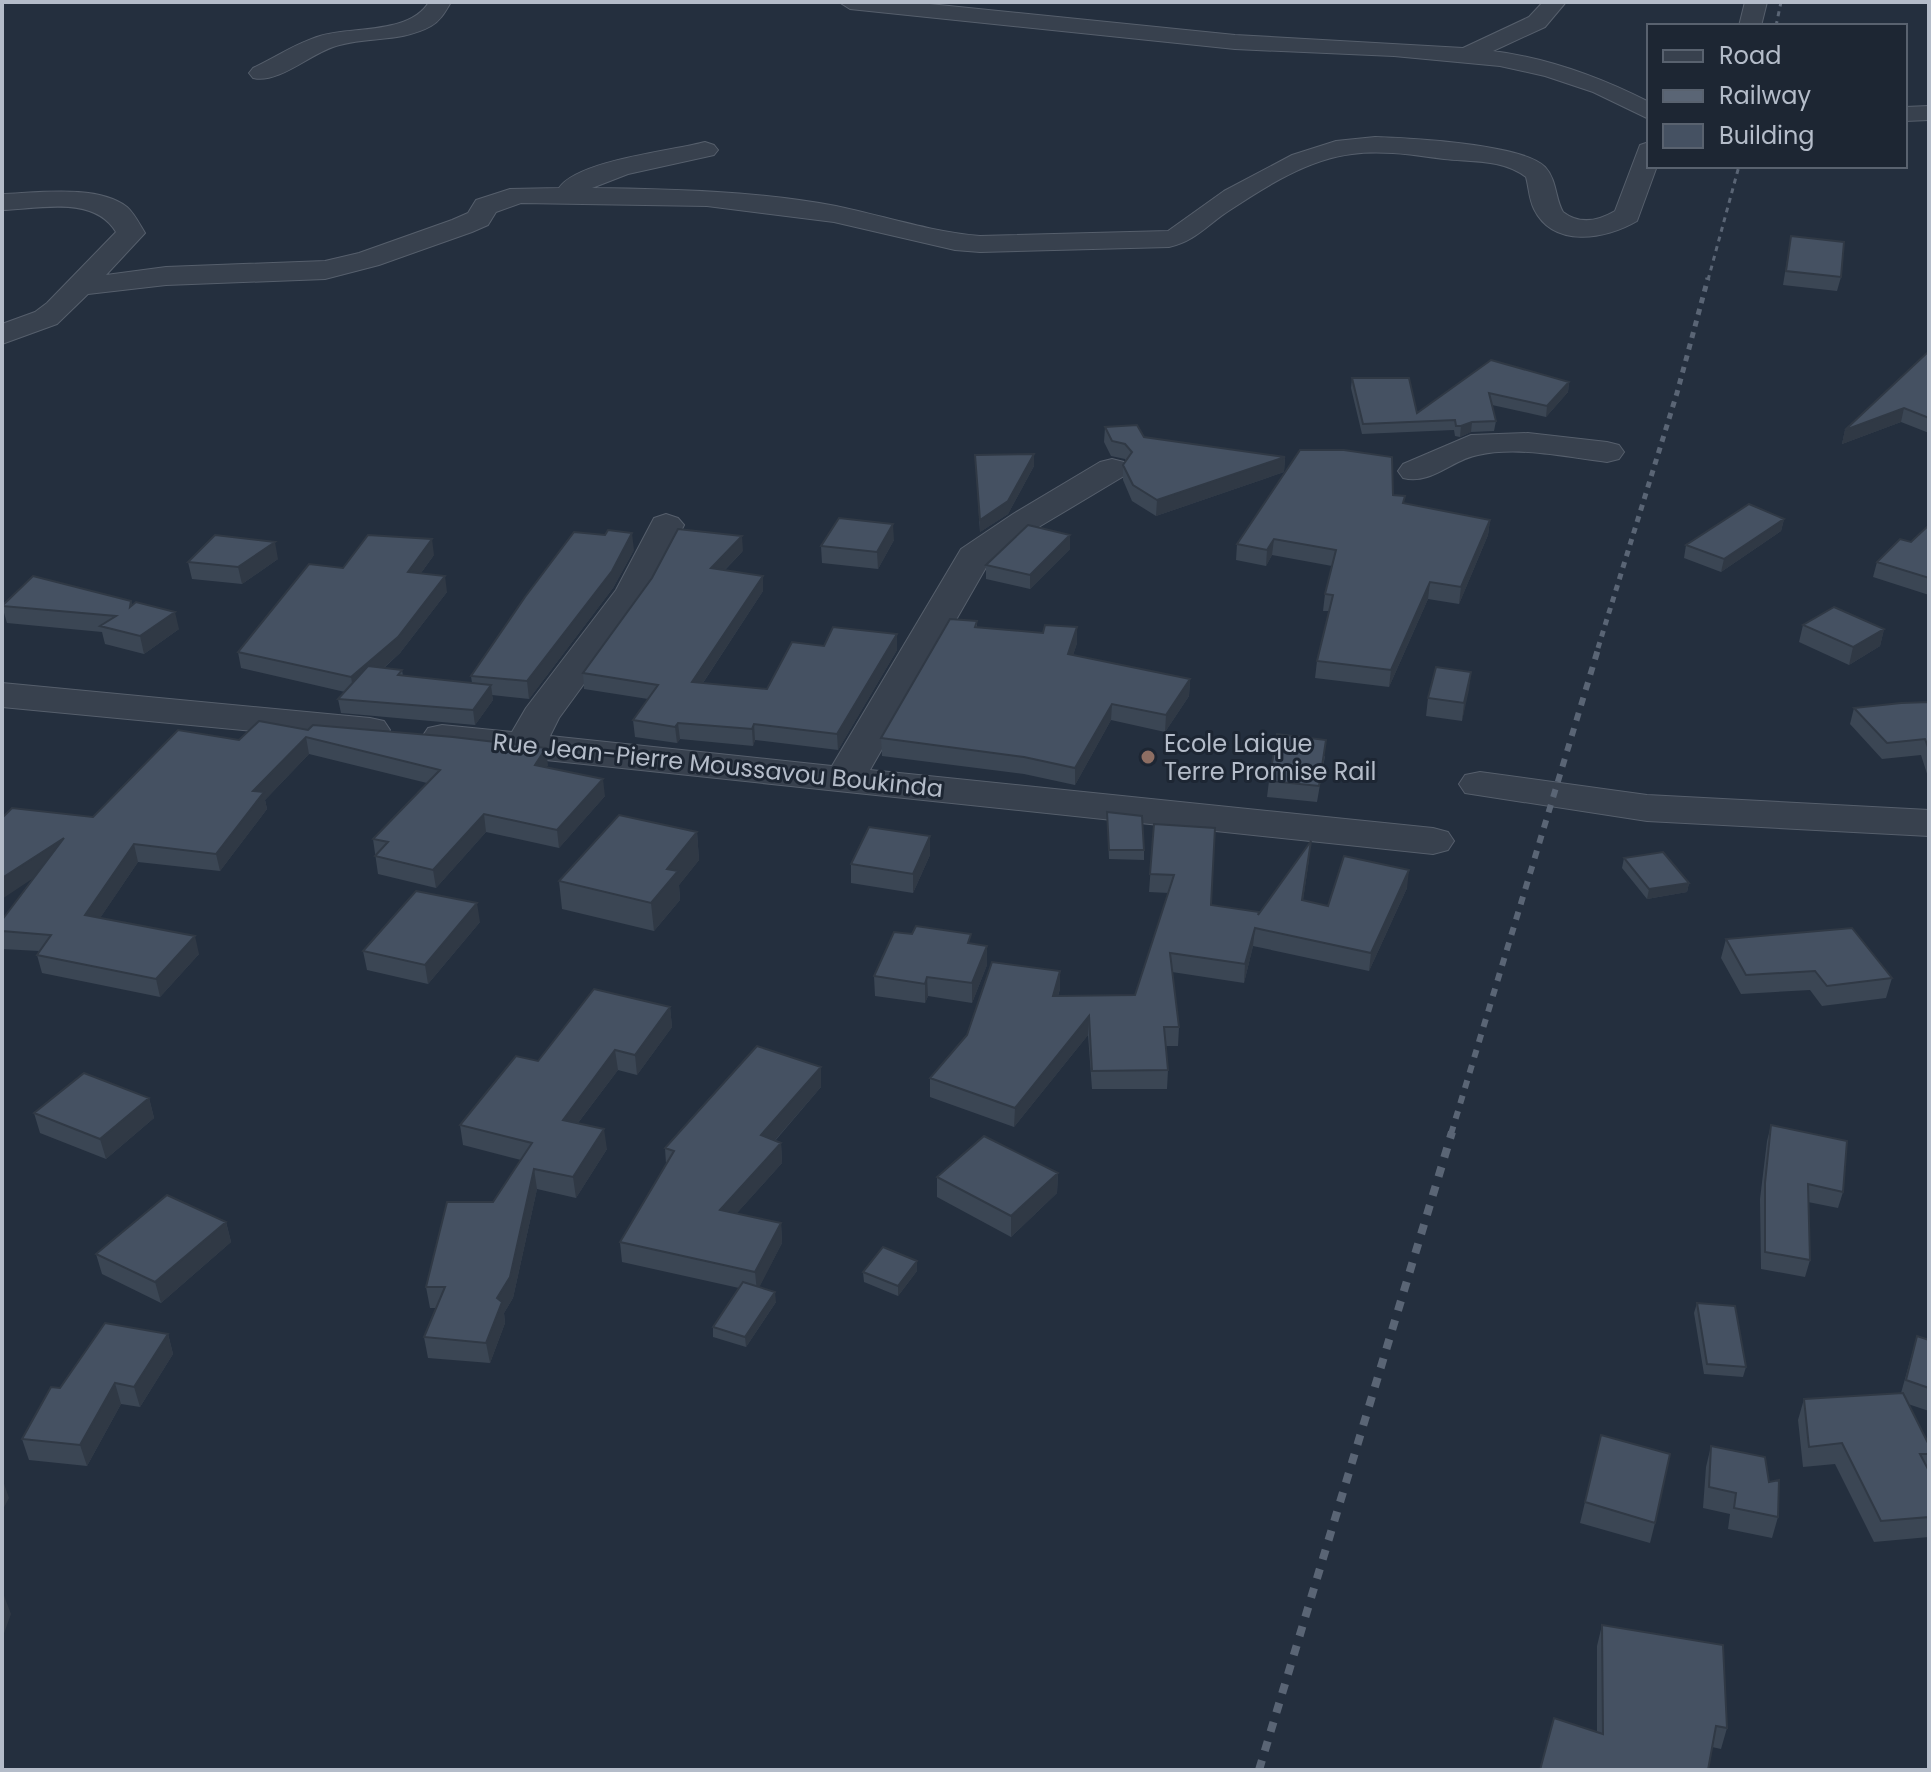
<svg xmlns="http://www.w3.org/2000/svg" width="1931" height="1772" font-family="Poppins,sans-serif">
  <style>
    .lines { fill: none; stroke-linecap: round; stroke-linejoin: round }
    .minor-casing { stroke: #565f6c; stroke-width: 2 }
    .minor { fill: #38414e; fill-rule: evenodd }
    .rail-far3 { stroke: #5a6575; stroke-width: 3; stroke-dasharray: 5 5; stroke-linecap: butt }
    .rail-far2 { stroke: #5a6575; stroke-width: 5; stroke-dasharray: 6 6; stroke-linecap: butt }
    .rail-far1 { stroke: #5a6575; stroke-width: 6; stroke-dasharray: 8 8; stroke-linecap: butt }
    .rail { stroke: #5a6575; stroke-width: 8; stroke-dasharray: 10 10; stroke-linecap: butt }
    .wall { fill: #3b4654 }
    .shaded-wall { fill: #303945 }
    .building { fill: #455162; stroke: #303945; stroke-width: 2 }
    .education-dot { fill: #8d6e63; stroke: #1d2633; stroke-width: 3 }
    .labels { text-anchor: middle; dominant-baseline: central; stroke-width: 6; stroke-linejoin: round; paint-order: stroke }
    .poi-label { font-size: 24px; fill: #b4bcc9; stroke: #1d2633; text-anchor: start }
    .street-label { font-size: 24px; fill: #b4bcc9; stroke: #1d2633 }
  </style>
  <rect width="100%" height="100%" fill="#242f3e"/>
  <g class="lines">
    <defs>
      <path id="minor" d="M 429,2 L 451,2 C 445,12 441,20 431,26 C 401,43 364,36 333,47 C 309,55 278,84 253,78 L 249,73 L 253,68 C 275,58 296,43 320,36 C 352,26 409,35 429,2 Z
        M 839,2 L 910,2 L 1235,35 L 1463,48 L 1529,17 L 1543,2 L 1566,2 L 1545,27 L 1493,51 C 1548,58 1600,77 1649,102 L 1649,119 L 1593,92 L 1545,76 L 1500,66 L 1394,56 L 1235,49 L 850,9 Z
        M 1745,2 L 1767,2 L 1761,26 L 1739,26 Z
        M 1929,106 L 1929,120 L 1905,121 L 1905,107 Z
        M 1375,137 C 1409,138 1523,144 1545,167 C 1557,180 1555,198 1563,212 C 1580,225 1598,221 1615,211 L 1640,145 L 1649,142 L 1649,166 L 1657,166 L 1637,221 C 1605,240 1553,248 1534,209 C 1529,199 1529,188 1526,177 C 1503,159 1472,162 1444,159 C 1413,155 1383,150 1352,154 C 1309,159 1266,186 1230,210 C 1208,224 1196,241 1169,247 L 980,252 L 955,250 L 834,222 L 707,206 L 521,203 L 496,212 L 488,225 L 472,232 L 379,265 L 325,279 L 166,285 L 88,294 L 57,324 L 2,344 L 2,324 L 35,312 L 47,303 L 116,232 C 94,195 39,209 2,210 L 2,194 C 36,193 98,184 127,207 C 134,213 140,225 145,233 L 106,275 L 166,267 L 325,261 L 359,253 L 452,220 L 468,213 L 476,200 L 510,189 L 559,188 C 578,160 672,151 705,142 L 714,145 L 718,150 L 714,155 L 628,174 L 592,188 C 673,189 755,191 836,206 C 884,216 931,232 980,236 L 1168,231 L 1224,191 L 1292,155 L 1336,141 Z
        M 1528,433 L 1607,442 L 1619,445 L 1624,452 L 1619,459 L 1607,462 C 1566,457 1518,446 1478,455 C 1451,460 1432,485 1403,478 L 1398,471 L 1403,464 L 1471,435 Z
        M 1112,459 L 1124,462 L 1129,469 L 1124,476 L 1037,528 L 988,564 L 870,770 L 1433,828 L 1448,832 L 1454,841 L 1448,850 L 1433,854 L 442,749 L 428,746 L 422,737 L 428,728 L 442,725 L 512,732 L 526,708 L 616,590 L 654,518 L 666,514 L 678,518 L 684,525 L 651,592 L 559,718 L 550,736 L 832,766 L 961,549 L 1013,514 L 1100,462 Z
        M 2,683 L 370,718 L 384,721 L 390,730 L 384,739 L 370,742 L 2,707 Z
        M 1480,772 L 1647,795 L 1929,810 L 1929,836 L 1647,821 L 1465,793 L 1459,784 L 1465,775 Z"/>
    </defs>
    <use href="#minor" class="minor-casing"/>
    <use href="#minor" class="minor"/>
    <path class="rail-far3" d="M 1776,26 L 1781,2
      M 1708,280 L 1739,166"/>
    <path class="rail-far2" d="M 1598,648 L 1677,393 L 1708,278"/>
    <path class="rail-far1" d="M 1451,1134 L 1599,646"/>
    <path class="rail" d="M 1259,1770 L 1452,1132"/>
  </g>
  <path class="wall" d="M 1791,236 L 1841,277 L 1837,291 L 1783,285 Z
    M 1929,351 L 1929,433 L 1901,422 L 1842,444 L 1845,430 Z
    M 1491,360 L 1569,382 L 1568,392 L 1546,417 L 1492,405 L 1496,421 L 1494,431 L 1471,432 L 1460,437 L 1455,436 L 1454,430 L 1362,434 L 1351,388 L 1352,378 L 1417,413 Z
    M 1105,427 L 1144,437 L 1285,457 L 1284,472 L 1156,516 L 1132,501 L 1123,480 L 1123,465 L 1126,461 L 1125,459 L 1111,456 L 1104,442 Z
    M 1034,454 L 1034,466 L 1008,514 L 980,532 L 975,455 Z
    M 1393,495 L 1404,503 L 1490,520 L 1488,535 L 1459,604 L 1428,599 L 1389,687 L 1315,678 L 1317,661 L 1329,611 L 1323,611 L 1325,594 L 1332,566 L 1272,555 L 1266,566 L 1236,560 L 1237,544 Z
    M 1784,519 L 1781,531 L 1721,572 L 1684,558 L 1686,545 Z
    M 1929,525 L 1929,595 L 1873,577 L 1877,562 L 1911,542 Z
    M 1070,535 L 1070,549 L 1030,589 L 986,579 L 986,565 Z
    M 894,540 L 878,569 L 822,563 L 821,546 Z
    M 634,550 L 613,588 L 529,699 L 492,695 L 493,700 L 475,725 L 341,713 L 338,699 L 345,692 L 241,668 L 238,652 L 434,555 L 421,573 L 447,592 L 400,653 L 384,668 L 402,670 L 403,676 L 472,683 L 471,676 Z
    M 743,551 L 725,570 L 763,591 L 703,683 L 767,689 L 824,646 L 897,634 L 897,650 L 838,750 L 755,740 L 753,746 L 680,739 L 677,743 L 635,737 L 633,720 L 648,699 L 584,689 L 583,673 Z
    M 278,559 L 242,584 L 192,579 L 188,562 Z
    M 131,601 L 132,605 L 179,629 L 144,654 L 105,644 L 102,632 L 7,623 L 2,606 Z
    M 977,621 L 977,627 L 1077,643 L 1073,655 L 1190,679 L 1189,696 L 1165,732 L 1111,720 L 1075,785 L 1024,774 L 882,756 L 881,738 Z
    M 1803,625 L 1884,629 L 1880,646 L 1849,665 L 1799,642 Z
    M 1471,672 L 1462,721 L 1426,716 L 1428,698 Z
    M 1929,702 L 1929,780 L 1921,755 L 1882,759 L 1850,724 L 1854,708 Z
    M 308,730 L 548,765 L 546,767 L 605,796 L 559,848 L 486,832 L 436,888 L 378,874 L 373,839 L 427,783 L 309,754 L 265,800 L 267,809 L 220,871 L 138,862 L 100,918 L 199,954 L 160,997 L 42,973 L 37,955 L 39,951 L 2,949 L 2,920 L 33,878 L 93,817 L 239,740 Z
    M 1325,756 L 1317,802 L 1267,797 L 1269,781 Z
    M 1107,812 L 1144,850 L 1144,860 L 1109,859 Z
    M 1154,824 L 1211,905 L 1259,914 L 1309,859 L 1303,900 L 1328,906 L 1407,888 L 1369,971 L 1253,946 L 1244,983 L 1172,972 L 1179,1027 L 1178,1046 L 1166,1046 L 1168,1070 L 1167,1089 L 1092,1089 L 1088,1035 L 1014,1127 L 930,1097 L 930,1078 L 1060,971 L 1060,989 L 1058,996 L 1135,995 L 1169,893 L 1149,892 Z
    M 697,832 L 699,860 L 679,885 L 680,900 L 654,931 L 562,909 L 559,881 Z
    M 930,855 L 913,893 L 851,883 L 851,864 Z
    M 1624,858 L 1689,883 L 1687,892 L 1647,899 L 1622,868 Z
    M 480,922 L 428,984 L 367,970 L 363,951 Z
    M 1726,939 L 1892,978 L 1886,998 L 1822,1006 L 1810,990 L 1741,994 L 1721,958 Z
    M 971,943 L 987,965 L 972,1003 L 928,996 L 925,1003 L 875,996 L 874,976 Z
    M 670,1007 L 672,1027 L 637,1075 L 618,1070 L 578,1123 L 607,1149 L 576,1198 L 537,1189 L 513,1298 L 504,1313 L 505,1323 L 490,1363 L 428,1358 L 424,1337 L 436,1308 L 430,1308 L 426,1287 L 493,1202 L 521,1160 L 463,1145 L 460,1125 L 538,1061 Z
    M 821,1067 L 821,1087 L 775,1141 L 781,1143 L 782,1163 L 736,1214 L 781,1223 L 782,1243 L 759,1287 L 776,1302 L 746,1347 L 713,1337 L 713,1327 L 739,1288 L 622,1262 L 620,1242 L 666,1164 L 665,1148 Z
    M 149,1098 L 154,1118 L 106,1159 L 40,1133 L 34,1113 Z
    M 1771,1125 L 1843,1192 L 1838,1208 L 1808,1202 L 1810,1260 L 1805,1277 L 1761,1269 L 1760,1199 L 1767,1141 Z
    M 1058,1173 L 1057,1193 L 1011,1237 L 937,1197 L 937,1177 Z
    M 226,1222 L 231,1242 L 161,1303 L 102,1274 L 96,1254 Z
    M 917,1271 L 898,1296 L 864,1282 L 863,1272 Z
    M 1697,1303 L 1746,1367 L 1743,1377 L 1704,1374 L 1694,1313 Z
    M 168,1334 L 173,1354 L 140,1407 L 121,1404 L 87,1466 L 29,1460 L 22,1439 L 60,1388 Z
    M 1917,1336 L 1929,1340 L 1929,1411 L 1908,1404 L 1929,1445 L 1928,1469 L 1929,1471 L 1929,1537 L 1874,1542 L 1835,1464 L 1803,1467 L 1798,1420 L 1804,1399 L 1901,1393 Z
    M 1601,1435 L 1655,1523 L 1650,1543 L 1580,1523 Z
    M 1711,1446 L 1769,1482 L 1778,1517 L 1772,1538 L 1728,1529 L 1730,1514 L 1703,1508 L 1706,1467 Z
    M 1602,1625 L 1727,1728 L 1721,1749 L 1712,1747 L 1708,1770 L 1597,1733 L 1597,1646 Z"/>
  <path class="shaded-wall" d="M 1569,382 L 1568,392 L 1546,417 L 1547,406 Z
    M 1904,408 L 1901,422 L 1842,444 L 1845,430 Z
    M 1472,422 L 1471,432 L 1460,437 L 1461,426 Z
    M 1034,454 L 1034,466 L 1008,514 L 980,532 L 980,520 Z
    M 1285,457 L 1284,472 L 1156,516 L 1157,500 Z
    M 1784,519 L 1781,531 L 1721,572 L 1724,559 Z
    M 1490,520 L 1488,535 L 1459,604 L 1461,587 Z
    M 893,524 L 894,540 L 878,569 L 877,552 Z
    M 632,533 L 634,550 L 613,588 L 529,699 L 527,681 Z
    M 1070,535 L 1070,549 L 1030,589 L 1030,575 Z
    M 742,536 L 743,551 L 712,583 L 711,568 Z
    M 432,539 L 434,555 L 410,588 L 408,572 Z
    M 1274,539 L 1272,555 L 1266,566 L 1267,550 Z
    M 275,542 L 278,559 L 242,584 L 238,567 Z
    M 445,576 L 447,592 L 400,653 L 354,694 L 351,677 Z
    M 763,576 L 763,591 L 693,698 L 692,682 Z
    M 1430,582 L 1428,599 L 1389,687 L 1391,670 Z
    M 175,612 L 179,629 L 144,654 L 140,636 Z
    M 1077,627 L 1077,643 L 1068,671 L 1068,654 Z
    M 1884,629 L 1880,646 L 1849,665 L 1853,647 Z
    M 897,634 L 897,650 L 838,750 L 837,734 Z
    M 1471,672 L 1469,690 L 1462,721 L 1464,703 Z
    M 1190,679 L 1189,696 L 1165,732 L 1166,715 Z
    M 491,685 L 493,700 L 475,725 L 473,710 Z
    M 1112,704 L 1111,720 L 1075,785 L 1075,768 Z
    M 678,723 L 680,739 L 677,743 L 675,727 Z
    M 754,724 L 755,740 L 753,746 L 752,729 Z
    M 306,737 L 309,754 L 265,800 L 267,809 L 220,871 L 216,854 L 253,791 Z
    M 546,748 L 548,765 L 537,781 L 535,765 Z
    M 603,779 L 605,796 L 559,848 L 557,830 Z
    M 484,814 L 486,832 L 436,888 L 433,870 Z
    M 697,832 L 699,860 L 679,885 L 680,900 L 654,931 L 651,903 L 667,869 Z
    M 930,836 L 930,855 L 913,893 L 913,874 Z
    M 64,838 L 68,855 L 2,899 L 2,878 Z
    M 134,844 L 138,862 L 90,933 L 85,915 Z
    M 1409,870 L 1407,888 L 1369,971 L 1371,953 Z
    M 1689,883 L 1687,892 L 1647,899 L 1649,889 Z
    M 477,903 L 480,922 L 428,984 L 425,965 Z
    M 1255,928 L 1253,946 L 1244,983 L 1245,964 Z
    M 195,936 L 199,954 L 160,997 L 156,979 Z
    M 987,946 L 987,965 L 972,1003 L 972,983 Z
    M 1060,971 L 1060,989 L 1052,1014 L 1053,996 Z
    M 927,977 L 928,996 L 925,1003 L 925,984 Z
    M 670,1007 L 672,1027 L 637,1075 L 635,1055 Z
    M 1089,1016 L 1088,1035 L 1014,1127 L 1015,1108 Z
    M 615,1050 L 618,1070 L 565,1140 L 563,1120 Z
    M 821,1067 L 821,1087 L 762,1155 L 761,1135 Z
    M 149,1098 L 154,1118 L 106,1159 L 100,1139 Z
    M 604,1129 L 607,1149 L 576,1198 L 573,1177 Z
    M 781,1143 L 782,1163 L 721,1231 L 720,1210 Z
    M 534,1169 L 537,1189 L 513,1298 L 504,1313 L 505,1323 L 490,1363 L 486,1343 L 497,1298 Z
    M 1058,1173 L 1057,1193 L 1011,1237 L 1011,1216 Z
    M 226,1222 L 231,1242 L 161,1303 L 155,1282 Z
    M 781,1223 L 782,1243 L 757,1292 L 755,1272 Z
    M 917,1261 L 917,1271 L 898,1296 L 898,1286 Z
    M 775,1292 L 776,1302 L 746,1347 L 745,1337 Z
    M 168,1334 L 173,1354 L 140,1407 L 134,1387 Z
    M 115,1383 L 121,1404 L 87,1466 L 80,1445 Z
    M 2,1478 L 9,1498 L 2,1511 Z
    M 3,1593 L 11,1614 L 2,1639 L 2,1596 Z"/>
  <path class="building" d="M 1791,236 L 1844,242 L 1841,277 L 1786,271 Z
    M 1929,351 L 1929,418 L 1904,408 L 1845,430 Z
    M 1491,360 L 1569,382 L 1547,406 L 1489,393 L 1496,421 L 1472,422 L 1461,426 L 1456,426 L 1455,420 L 1363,424 L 1352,378 L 1409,378 L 1417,413 Z
    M 1137,425 L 1144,437 L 1285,457 L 1157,500 L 1133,485 L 1123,465 L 1132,452 L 1125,444 L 1112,441 L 1105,427 Z
    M 1300,450 L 1344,450 L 1392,457 L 1393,495 L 1405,496 L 1403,503 L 1490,520 L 1461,587 L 1430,582 L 1391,670 L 1317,661 L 1333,595 L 1325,594 L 1336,550 L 1274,539 L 1267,550 L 1237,544 Z
    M 1034,454 L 1008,501 L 980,520 L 975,455 Z
    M 1749,504 L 1784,519 L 1724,559 L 1686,545 Z
    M 839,518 L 893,524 L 877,552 L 821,546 Z
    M 1028,525 L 1070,535 L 1030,575 L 986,565 Z
    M 1929,525 L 1929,578 L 1877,562 L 1900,539 L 1911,542 Z
    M 678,529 L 742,536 L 711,568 L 763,576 L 692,682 L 767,689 L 792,642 L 824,646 L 833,627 L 897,634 L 837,734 L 754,724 L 752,729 L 678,723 L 675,727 L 633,720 L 658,685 L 583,673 L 652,578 Z
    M 608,530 L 632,533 L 612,571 L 527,681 L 471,676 L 525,597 L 574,532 L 605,535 Z
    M 215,535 L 275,542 L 238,567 L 188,562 Z
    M 368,535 L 432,539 L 408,572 L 445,576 L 398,637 L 351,677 L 238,652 L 309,564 L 343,568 Z
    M 33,576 L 131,601 L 130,607 L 136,602 L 175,612 L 140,636 L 100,626 L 116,616 L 2,606 Z
    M 1834,607 L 1884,629 L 1853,647 L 1803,625 Z
    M 950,619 L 977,621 L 975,627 L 1043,633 L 1045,625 L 1077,627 L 1068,654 L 1190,679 L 1166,715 L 1112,704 L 1075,768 L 1024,757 L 881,738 Z
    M 368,666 L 402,670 L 398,675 L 491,685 L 473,710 L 338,699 Z
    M 1436,667 L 1471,672 L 1464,703 L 1428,698 Z
    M 1929,702 L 1929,750 L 1925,739 L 1887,743 L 1854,708 L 1901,703 Z
    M 259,721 L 308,730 L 313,725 L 453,737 L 546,748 L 535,765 L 603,779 L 557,830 L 484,814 L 433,870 L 375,856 L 388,842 L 373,839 L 440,770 L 306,737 L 253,791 L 264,792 L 216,854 L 134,844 L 85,915 L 195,936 L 156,979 L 37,955 L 51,935 L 2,931 L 2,920 L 64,838 L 2,878 L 2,818 L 12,808 L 93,817 L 178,730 L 239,740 Z
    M 1277,734 L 1326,740 L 1319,786 L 1269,781 Z
    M 1107,812 L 1142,816 L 1144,850 L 1109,850 Z
    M 619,815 L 697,832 L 667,869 L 678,871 L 651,903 L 559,881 Z
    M 1154,824 L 1215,828 L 1211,905 L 1259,912 L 1258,915 L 1311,841 L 1302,900 L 1328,906 L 1344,856 L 1409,870 L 1371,953 L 1255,928 L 1245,964 L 1170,953 L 1179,1027 L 1164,1027 L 1168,1070 L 1092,1071 L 1089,1016 L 1015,1108 L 930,1078 L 967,1035 L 992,962 L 1060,971 L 1053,996 L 1135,995 L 1174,875 L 1150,874 Z
    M 869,827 L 930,836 L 913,874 L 851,864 Z
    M 1663,852 L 1689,883 L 1649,889 L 1624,858 Z
    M 416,891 L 477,903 L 425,965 L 363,951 Z
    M 916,926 L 971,934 L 968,943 L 987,946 L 972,983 L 927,977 L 925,984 L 874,976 L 894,932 L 912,934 Z
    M 1852,928 L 1892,978 L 1827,986 L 1815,971 L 1746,975 L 1726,939 Z
    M 594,989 L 670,1007 L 635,1055 L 615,1050 L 563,1120 L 604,1129 L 573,1177 L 534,1169 L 510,1277 L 497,1298 L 502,1302 L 486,1343 L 424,1337 L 445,1287 L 426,1287 L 447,1202 L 493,1202 L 532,1143 L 460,1125 L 516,1056 L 538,1061 Z
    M 757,1046 L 821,1067 L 761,1135 L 781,1143 L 720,1210 L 781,1223 L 755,1272 L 620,1242 L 674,1151 L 665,1148 Z
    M 84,1073 L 149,1098 L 100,1139 L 34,1113 Z
    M 1771,1125 L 1847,1141 L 1843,1192 L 1808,1184 L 1810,1260 L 1765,1252 L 1765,1183 Z
    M 984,1136 L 1058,1173 L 1011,1216 L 937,1177 Z
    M 167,1195 L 226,1222 L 155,1282 L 96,1254 Z
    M 883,1247 L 917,1261 L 898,1286 L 863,1272 Z
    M 743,1282 L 775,1292 L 745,1337 L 713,1327 Z
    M 1697,1303 L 1735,1306 L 1746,1367 L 1707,1364 Z
    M 105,1323 L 168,1334 L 134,1387 L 115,1383 L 80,1445 L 22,1439 L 51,1387 L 60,1388 Z
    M 1917,1336 L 1929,1340 L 1929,1388 L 1906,1380 Z
    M 1903,1393 L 1929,1445 L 1929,1454 L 1920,1454 L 1929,1471 L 1929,1517 L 1881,1521 L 1842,1443 L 1809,1447 L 1804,1399 Z
    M 1601,1435 L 1670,1454 L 1655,1523 L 1585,1502 Z
    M 1711,1446 L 1765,1457 L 1769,1482 L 1779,1480 L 1778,1517 L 1734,1508 L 1736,1493 L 1709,1487 Z
    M 1602,1625 L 1723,1645 L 1727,1728 L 1716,1726 L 1708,1770 L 1540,1770 L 1554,1718 L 1603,1734 Z"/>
  <circle class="education-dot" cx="1148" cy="757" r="8"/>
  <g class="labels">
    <g class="poi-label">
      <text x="1164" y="743">Ecole Laique<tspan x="1164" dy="28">Terre Promise Rail</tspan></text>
    </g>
    <g class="street-label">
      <text transform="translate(718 765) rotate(6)">Rue Jean-Pierre Moussavou Boukinda</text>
    </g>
  </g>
  <rect width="1931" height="1772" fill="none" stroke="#b4bcc9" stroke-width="8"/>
  <rect x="1647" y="24" width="260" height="144" fill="#1d2633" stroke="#59626f" stroke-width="2"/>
  <rect x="1663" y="50" width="40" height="12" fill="#38414e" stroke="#59626f" stroke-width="2"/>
  <text x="1719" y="64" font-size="24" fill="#b4bcc9">Road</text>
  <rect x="1663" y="90" width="40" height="12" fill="#5a6575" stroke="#59626f" stroke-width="2"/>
  <text x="1719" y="104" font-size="24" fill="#b4bcc9">Railway</text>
  <rect x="1663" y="124" width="40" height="24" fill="#455162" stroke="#59626f" stroke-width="2"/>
  <text x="1719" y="144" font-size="24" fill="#b4bcc9">Building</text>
</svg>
